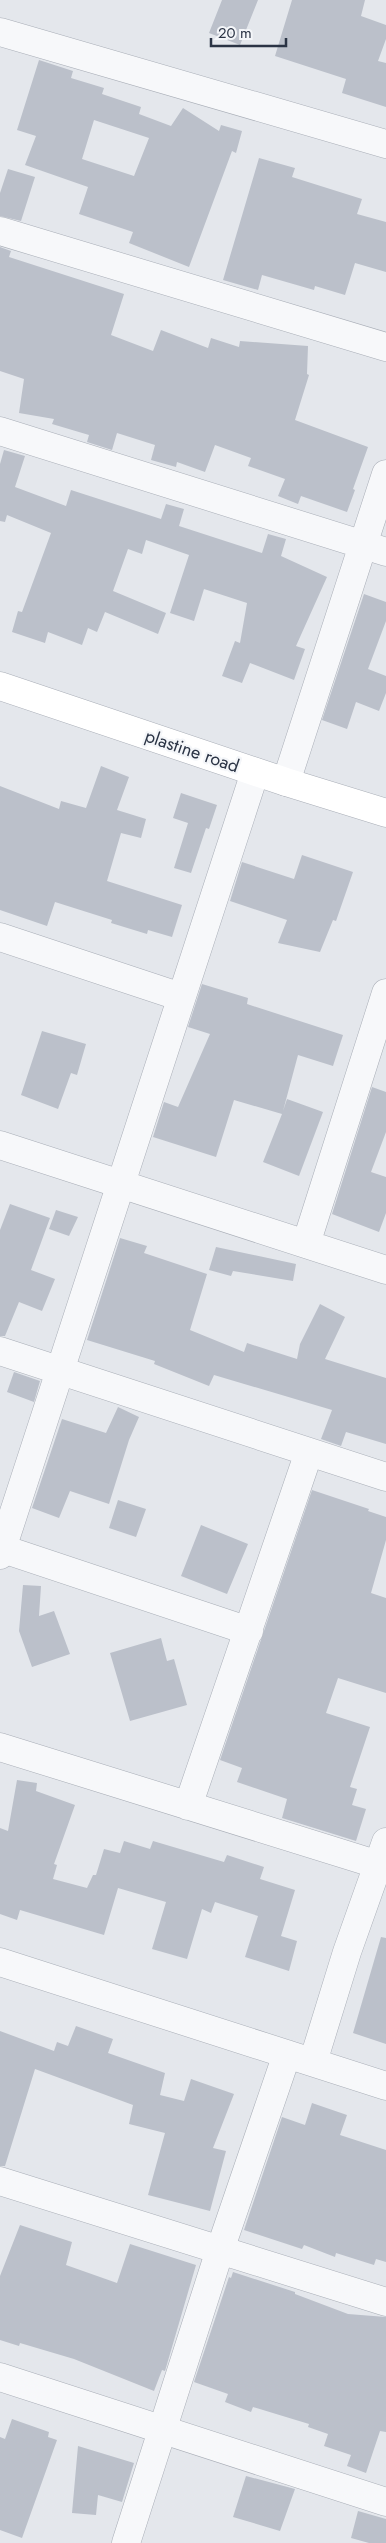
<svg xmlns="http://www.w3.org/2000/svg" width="386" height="2543" font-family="Jost,sans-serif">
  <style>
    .building { fill: #bbc0ca; fill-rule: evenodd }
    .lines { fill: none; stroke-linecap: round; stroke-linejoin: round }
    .street-casing { stroke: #a9aeb7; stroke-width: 29 }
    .secondary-casing { stroke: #a9aeb7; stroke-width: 29 }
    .street { stroke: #f7f8fa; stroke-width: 28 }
    .secondary { stroke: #fff; stroke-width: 28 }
    .labels { text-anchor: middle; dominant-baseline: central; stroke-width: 4.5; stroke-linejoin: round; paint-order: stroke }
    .street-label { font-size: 18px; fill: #2b3445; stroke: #f4f6f9 }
  </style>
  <rect width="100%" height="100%" fill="#e4e7ec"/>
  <path class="building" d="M 222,0 L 258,0 L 240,45 L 209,33 Z
    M 292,0 L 365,0 L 361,16 L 386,25 L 386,39 L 378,61 L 386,63 L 386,107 L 342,93 L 346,79 L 275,56 Z
    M 39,60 L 73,71 L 71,78 L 104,88 L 102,94 L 141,107 L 139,114 L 171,126 L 183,108 L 219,131 L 221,125 L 242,131 L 236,153 L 232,151 L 189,267 L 129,243 L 133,232 L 79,214 L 88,187 L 25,165 L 36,136 L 17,130 ZM 94,120 L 149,138 L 134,176 L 82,159 Z
    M 259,158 L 295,168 L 292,177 L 362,199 L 357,214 L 386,222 L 386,272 L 355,263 L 345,295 L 315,286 L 314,290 L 262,275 L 258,290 L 223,280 Z
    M 8,169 L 35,177 L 21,221 L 0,216 L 0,193 Z
    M 0,247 L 11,251 L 9,257 L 124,294 L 111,335 L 153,351 L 161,330 L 208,348 L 211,338 L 239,347 L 240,341 L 308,346 L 307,374 L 309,375 L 295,420 L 368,447 L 353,489 L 355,490 L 347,512 L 301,496 L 298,504 L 278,496 L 285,479 L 248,466 L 251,458 L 215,445 L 205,472 L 177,462 L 176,467 L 151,460 L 155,445 L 117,433 L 112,450 L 87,442 L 89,435 L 52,424 L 54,419 L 19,413 L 24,379 L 0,371 Z
    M 4,450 L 25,456 L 15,487 L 66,506 L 71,490 L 161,519 L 166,504 L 184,509 L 179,526 L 262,553 L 268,534 L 286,539 L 281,556 L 327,577 L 296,646 L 305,649 L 294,680 L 250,663 L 242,683 L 222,676 L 235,641 L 240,643 L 247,603 L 204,589 L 194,621 L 170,613 L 189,555 L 146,540 L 142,554 L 128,549 L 113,591 L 166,613 L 158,634 L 105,612 L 97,632 L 88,628 L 82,645 L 48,632 L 45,643 L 12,632 L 18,611 L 22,612 L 51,533 L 7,515 L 5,522 L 0,521 L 0,464 Z
    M 364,594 L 386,602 L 386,621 L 368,669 L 386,676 L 386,693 L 379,711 L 356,702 L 347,729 L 322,720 Z
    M 101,766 L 129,777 L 117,810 L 146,819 L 141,838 L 121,833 L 107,881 L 182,905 L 172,937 L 148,930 L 147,934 L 111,923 L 112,920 L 55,902 L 47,926 L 0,910 L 0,786 L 59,809 L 61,801 L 86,808 Z
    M 181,793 L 217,805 L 209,829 L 206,828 L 191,873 L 174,868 L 188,823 L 173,818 Z
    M 302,855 L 353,872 L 336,921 L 333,920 L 320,952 L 278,943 L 287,920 L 230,901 L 242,862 L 294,879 Z
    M 202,984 L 248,998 L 247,1004 L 343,1035 L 333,1066 L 298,1055 L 283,1111 L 287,1099 L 323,1112 L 299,1176 L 263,1162 L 282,1114 L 234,1100 L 216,1157 L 153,1137 L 164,1102 L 178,1107 L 210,1034 L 188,1027 Z
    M 42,1031 L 86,1044 L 77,1075 L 71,1073 L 58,1109 L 21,1095 Z
    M 372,1087 L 386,1092 L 386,1132 L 371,1172 L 386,1177 L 386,1213 L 379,1232 L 332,1214 Z
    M 10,1204 L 50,1218 L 31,1270 L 55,1279 L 42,1311 L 19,1302 L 5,1336 L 0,1336 L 0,1230 Z
    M 56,1210 L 78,1217 L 69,1236 L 49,1229 Z
    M 120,1238 L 147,1246 L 144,1253 L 207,1274 L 190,1330 L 244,1352 L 247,1343 L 297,1359 L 300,1344 L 320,1304 L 345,1317 L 325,1359 L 386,1378 L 386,1444 L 346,1432 L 341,1446 L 321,1439 L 332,1410 L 214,1375 L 209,1386 L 154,1364 L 155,1361 L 87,1340 Z
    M 216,1247 L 296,1264 L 293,1281 L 233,1271 L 231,1276 L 209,1270 Z
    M 14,1372 L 40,1381 L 34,1402 L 7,1392 Z
    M 118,1407 L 139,1417 L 129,1440 L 109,1504 L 70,1491 L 59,1518 L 32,1508 L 62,1419 L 106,1433 Z
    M 312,1490 L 369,1509 L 368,1511 L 386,1517 L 386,1540 L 371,1593 L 386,1598 L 386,1693 L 338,1678 L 326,1713 L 370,1727 L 350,1787 L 357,1789 L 352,1805 L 366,1809 L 356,1841 L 282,1818 L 287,1799 L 237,1782 L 242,1768 L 220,1760 Z
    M 118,1500 L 146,1509 L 136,1537 L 109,1528 Z
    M 201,1525 L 248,1544 L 227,1594 L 181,1576 Z
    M 23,1585 L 41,1586 L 39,1616 L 54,1611 L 70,1654 L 32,1667 L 19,1631 Z
    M 161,1638 L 167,1661 L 174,1659 L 187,1705 L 130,1721 L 110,1653 Z
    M 17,1780 L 37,1783 L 36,1791 L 75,1805 L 54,1864 L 57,1865 L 53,1879 L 87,1888 L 93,1875 L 96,1875 L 104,1849 L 120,1853 L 124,1841 L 150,1849 L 153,1841 L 224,1862 L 227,1855 L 264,1867 L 260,1879 L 295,1890 L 281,1936 L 297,1941 L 289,1971 L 245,1957 L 258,1916 L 215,1902 L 211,1913 L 202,1909 L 187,1959 L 152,1949 L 166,1902 L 118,1888 L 104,1935 L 20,1910 L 17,1920 L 0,1914 L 0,1828 L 8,1831 Z
    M 381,1937 L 386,1938 L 386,2044 L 353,2033 Z
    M 76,2026 L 113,2039 L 108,2053 L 165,2073 L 160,2095 L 184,2101 L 191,2079 L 234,2094 L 213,2148 L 226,2151 L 210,2211 L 148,2195 L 165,2133 L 129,2124 L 133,2105 L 35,2069 L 5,2166 L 0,2166 L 0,2031 L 54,2051 L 57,2042 L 68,2046 Z
    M 312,2103 L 347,2115 L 340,2135 L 386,2150 L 386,2262 L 376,2259 L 374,2265 L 336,2253 L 335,2257 L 304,2245 L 302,2249 L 244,2230 L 282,2117 L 305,2125 Z
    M 20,2225 L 72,2242 L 66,2265 L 117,2283 L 130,2244 L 196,2265 L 165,2371 L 162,2370 L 154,2391 L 74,2359 L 20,2343 L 19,2346 L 0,2340 L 0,2276 Z
    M 233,2272 L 295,2292 L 295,2294 L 348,2314 L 386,2317 L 386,2432 L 380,2431 L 366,2473 L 347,2466 L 351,2455 L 324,2446 L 328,2434 L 308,2427 L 309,2424 L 253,2407 L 251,2412 L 225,2402 L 228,2394 L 194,2382 L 229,2277 L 231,2278 Z
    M 12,2419 L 49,2432 L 48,2437 L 57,2440 L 22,2538 L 0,2530 L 0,2437 L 5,2439 Z
    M 78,2446 L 134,2463 L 122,2502 L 98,2495 L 96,2515 L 72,2513 Z
    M 246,2476 L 295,2489 L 280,2531 L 233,2517 Z
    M 358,2511 L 386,2519 L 386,2543 L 369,2543 L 351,2538 Z"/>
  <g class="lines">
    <defs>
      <path id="street" d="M 0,32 L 386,144
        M 0,231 L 386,347
        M 0,431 L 386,552
        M 286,782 L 386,474
        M 0,937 L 181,997
        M 0,1145 L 386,1270
        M 306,1244 L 386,993
        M 0,1351 L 386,1477
        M 0,1548 L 249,1631
        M 0,1555 L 255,772
        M 0,1747 L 379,1865
        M 188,1806 L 309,1452
        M 0,1962 L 386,2086
        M 313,2062 L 347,1952 L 386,1842
        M 0,2181 L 386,2302
        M 0,2377 L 386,2502
        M 126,2543 L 220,2250 L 287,2054"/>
      <path id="secondary" d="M 0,686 L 286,782 L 386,813"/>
    </defs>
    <use href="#street" class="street-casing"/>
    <use href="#secondary" class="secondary-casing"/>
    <use href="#street" class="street"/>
    <use href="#secondary" class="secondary"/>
  </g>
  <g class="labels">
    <g class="street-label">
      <text transform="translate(192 751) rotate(19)">plastine road</text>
    </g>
  </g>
  <path d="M211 38v8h75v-8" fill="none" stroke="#2b3445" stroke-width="2.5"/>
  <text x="218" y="38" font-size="15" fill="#2b3445" stroke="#f4f6f9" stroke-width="4" paint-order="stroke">20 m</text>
</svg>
